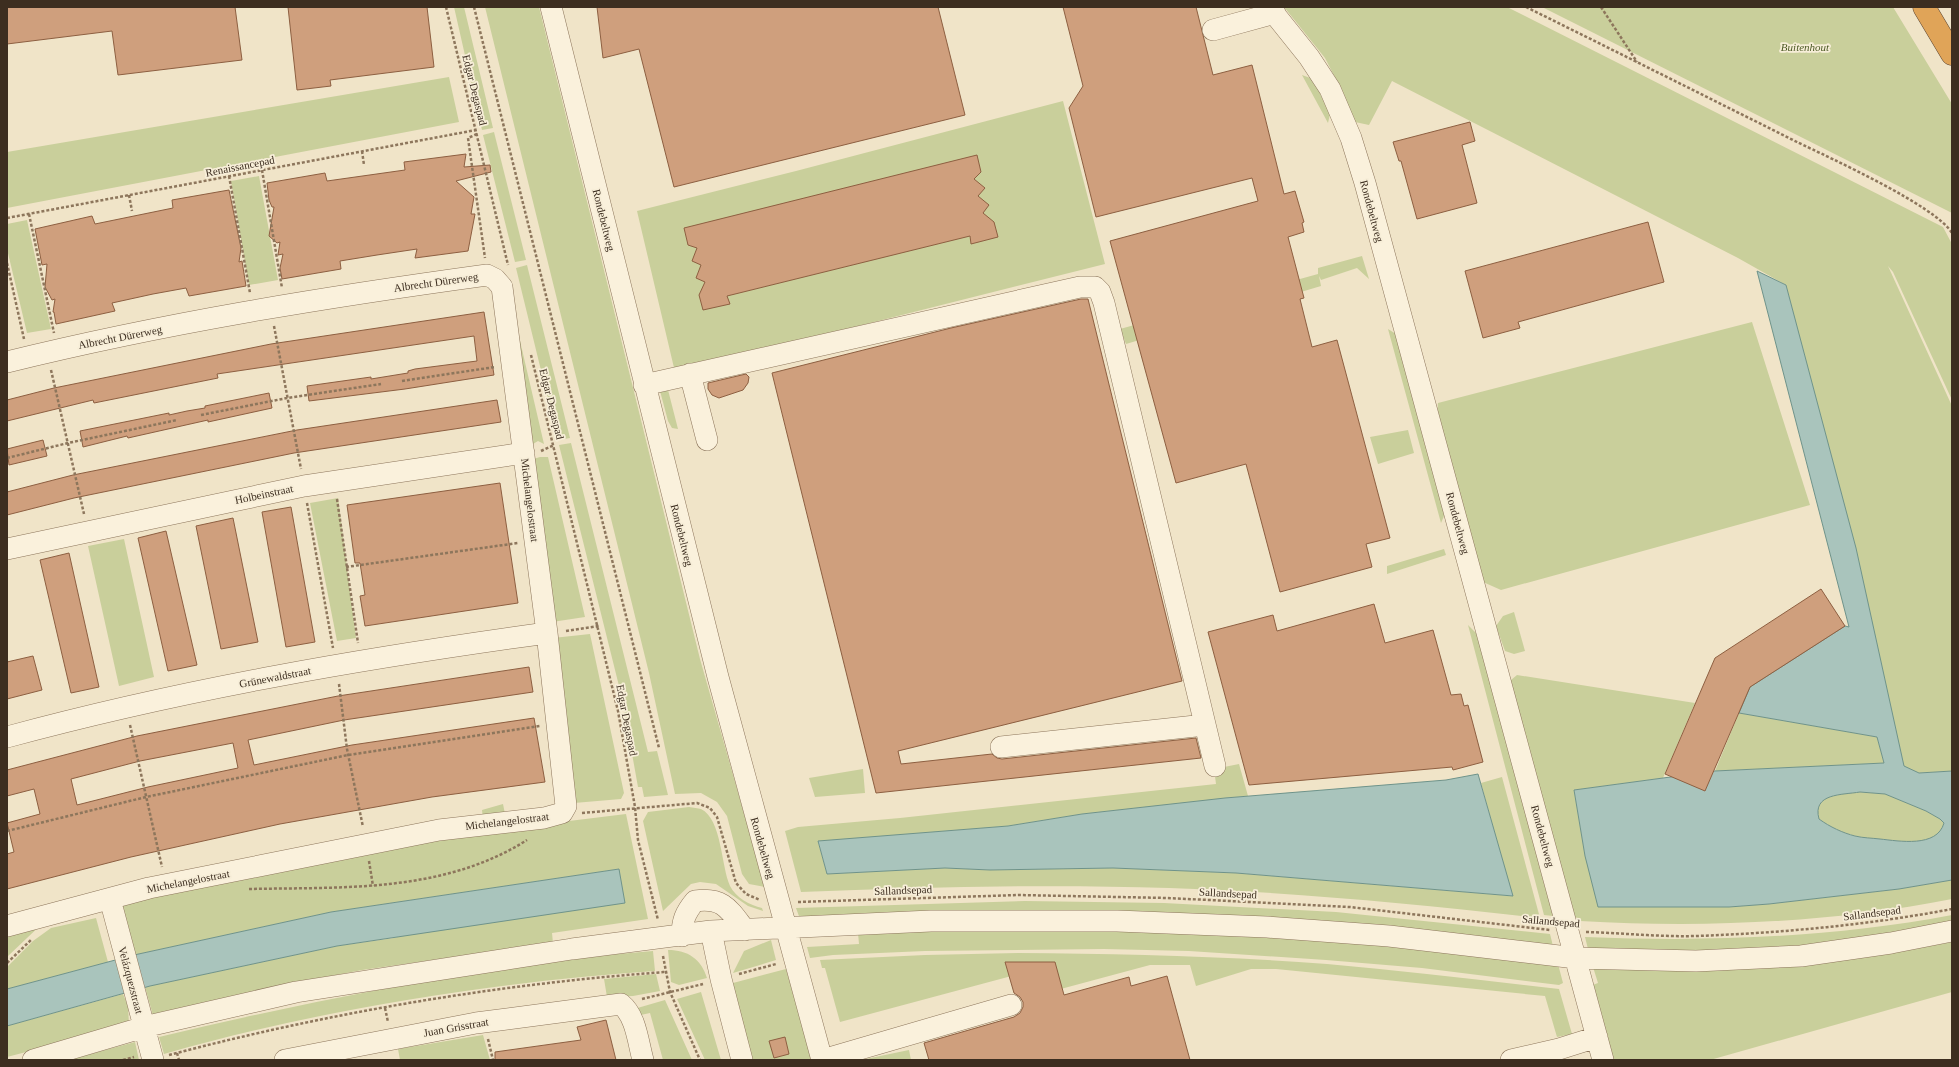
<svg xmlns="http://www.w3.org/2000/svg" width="1959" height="1067" font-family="'Times New Roman',serif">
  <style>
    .green { fill: #c9cf9b }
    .water { fill: #a9c4bc; stroke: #6f938a; fill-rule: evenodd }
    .building { fill: #cf9f7d; stroke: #8d5f41; fill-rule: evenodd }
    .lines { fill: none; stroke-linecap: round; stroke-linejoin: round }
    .minor-casing { stroke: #8d765c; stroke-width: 22 }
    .highway-casing { stroke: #5b4430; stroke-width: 23 }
    .path { stroke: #8d765c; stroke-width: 2.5; stroke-dasharray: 3 2; stroke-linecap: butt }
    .minor { stroke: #faf1dc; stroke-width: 21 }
    .highway { stroke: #e0a458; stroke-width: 22 }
    .labels { text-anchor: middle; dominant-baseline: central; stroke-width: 3.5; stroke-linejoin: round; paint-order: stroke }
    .park-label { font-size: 11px; font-style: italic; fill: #4d5a26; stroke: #f7eed8 }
    .street-label { font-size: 11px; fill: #3d2e20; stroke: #f7eed8 }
  </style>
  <rect width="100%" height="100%" fill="#f0e4c8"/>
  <path class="green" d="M 454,7 L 464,7 L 493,128 L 482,130 Z
    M 485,7 L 539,7 L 700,659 L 765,887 L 749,884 L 742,874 L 727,816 L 717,802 L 701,793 L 675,794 L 649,673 Z
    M 1284,7 L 1507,7 L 1943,227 L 1952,244 L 1952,400 L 1893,272 L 1888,266 L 1952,406 L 1952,771 L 1919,773 L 1904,767 L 1786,285 L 1738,258 L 1392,81 L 1369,125 L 1355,122 L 1343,93 L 1325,58 Z
    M 1542,7 L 1893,7 L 1952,104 L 1952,213 Z
    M 1302,75 L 1313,79 L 1330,114 L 1328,123 Z
    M 449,77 L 459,122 L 7,208 L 7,152 Z
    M 1063,101 L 1105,264 L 675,372 L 637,211 L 796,171 Z
    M 494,132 L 526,260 L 515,262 L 483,135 Z
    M 259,176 L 278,280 L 249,285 L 231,181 Z
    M 27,220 L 51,329 L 27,333 L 7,249 L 7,224 Z
    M 1362,256 L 1369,279 L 1357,268 L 1321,280 L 1319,276 L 1321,286 L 1126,344 L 1120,329 L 1318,274 L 1318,268 Z
    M 527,265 L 570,438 L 558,440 L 516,268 Z
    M 507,285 L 544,444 L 538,441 L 528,447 Z
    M 1752,322 L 1810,505 L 1501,590 L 1483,582 L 1437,414 L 1438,403 Z
    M 1388,329 L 1396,334 L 1444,511 L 1444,516 L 1441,523 Z
    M 667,386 L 678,429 L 672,428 L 668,421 L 660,391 Z
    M 1408,430 L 1414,453 L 1378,464 L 1370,437 Z
    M 571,443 L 648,752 L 657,751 L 668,795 L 644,797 L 642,787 L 638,787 L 622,698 L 559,445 Z
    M 540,457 L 548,457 L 585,617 L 552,622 L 530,460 Z
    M 338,498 L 356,638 L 337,641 L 310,503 Z
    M 124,539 L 154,677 L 119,686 L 88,546 Z
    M 1444,549 L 1446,555 L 1387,574 L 1387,566 Z
    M 1514,612 L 1525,651 L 1514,654 L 1505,651 L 1496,626 L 1503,616 Z
    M 1468,625 L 1477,634 L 1553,916 L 1544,915 Z
    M 590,634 L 624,793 L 621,799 L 574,803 L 553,638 Z
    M 1517,675 L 1695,703 L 1663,778 L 1574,790 L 1585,856 L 1642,907 L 1729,907 L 1769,904 L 1899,889 L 1952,880 L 1952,899 C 1830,923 1704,928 1580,921 L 1579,918 L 1572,917 L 1509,688 L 1511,680 Z
    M 1739,713 L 1877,737 L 1884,763 L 1715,771 Z
    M 1239,764 L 1248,796 L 1082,814 L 1008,826 L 818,842 L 827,874 L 945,868 L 990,870 L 1113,868 L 1236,873 L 1512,896 L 1481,783 L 1502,777 L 1540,918 C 1417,904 1293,892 1169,888 C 1047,884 924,887 801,892 L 785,831 L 798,827 L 900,818 L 1216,784 L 1214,769 Z
    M 863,769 L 865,793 L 815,797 L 809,778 Z
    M 1860,792 L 1885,794 L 1926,811 L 1940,819 L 1944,823 C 1937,848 1900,841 1880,839 C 1872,838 1863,838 1856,836 C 1843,833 1830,827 1819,819 C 1812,793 1842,795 1860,792 Z
    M 503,804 L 505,814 L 483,820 L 482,810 Z
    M 689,807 C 693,808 698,808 701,809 C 722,819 721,867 730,886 C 736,898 750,905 762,908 L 763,911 L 748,906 L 716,884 L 700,882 L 691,884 L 663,911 L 643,821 L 648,812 Z
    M 626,814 L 648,919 L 552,933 L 553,943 L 362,970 L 290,984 L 154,1019 L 145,987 L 337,946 L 394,938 L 619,869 L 331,912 L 134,955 L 121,904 L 431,838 Z
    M 1025,901 L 1164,903 L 1336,912 L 1550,934 L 1553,946 L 800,919 L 796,908 Z
    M 1952,915 L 1952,923 L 1800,947 L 1709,952 L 1588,949 L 1585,937 C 1708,942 1830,938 1952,915 Z
    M 96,918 L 108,962 L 7,989 L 7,967 L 33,941 L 51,928 Z
    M 46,920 L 7,957 L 7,931 Z
    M 1111,930 L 1271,936 L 1416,948 L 1558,964 L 1563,983 L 1559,985 L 1422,968 L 1326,960 L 1189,951 L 1104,949 L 925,951 L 833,955 L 810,958 L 807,947 L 859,944 L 858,933 L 924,931 Z
    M 771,940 L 776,960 L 733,973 L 744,951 Z
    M 1952,942 L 1952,992 L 1710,1060 L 1610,1060 L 1590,986 L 1598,983 L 1593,967 L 1892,953 Z
    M 668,950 C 688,950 701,959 707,978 L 679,985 L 671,982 Z
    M 653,951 L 655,971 C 492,982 322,1009 164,1054 L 159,1037 C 292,1005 427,979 563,959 C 593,955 623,954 653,951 Z
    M 1018,953 C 1121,954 1224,956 1327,964 C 1405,971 1482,980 1559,989 L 1572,1034 L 1557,1037 L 1545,996 L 1276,969 L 1251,969 L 1196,986 L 1190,965 L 1150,965 L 1057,990 L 1049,966 L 840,1022 L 825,968 L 822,968 L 820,960 L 925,955 Z
    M 786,969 L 812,1060 L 751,1060 L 733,983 Z
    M 656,974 L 660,991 L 633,996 L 607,997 L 604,979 Z
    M 701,992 L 721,1060 L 705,1060 L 678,1001 L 677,999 Z
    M 123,994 L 128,1006 L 129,1025 L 7,1057 L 7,1026 Z
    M 665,1000 L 692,1060 L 663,1060 L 650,1013 L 636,1016 L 634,1009 Z
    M 483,1035 L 490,1060 L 400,1060 L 398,1049 Z
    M 135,1042 L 139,1060 L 68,1060 Z
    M 909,1050 L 911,1060 L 861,1060 Z"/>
  <path class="water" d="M 1757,271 L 1786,285 L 1856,548 L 1904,766 L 1919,773 L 1952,771 L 1952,880 L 1899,889 L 1769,904 L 1729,907 L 1598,907 L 1585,856 L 1574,790 L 1715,771 L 1884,763 L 1877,737 L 1739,713 L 1750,687 L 1845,626 L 1849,627 ZM 1860,792 L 1885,794 L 1926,811 L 1940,819 L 1944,823 C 1937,848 1899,841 1880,839 C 1872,838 1863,838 1855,836 C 1843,833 1830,827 1819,819 C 1812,793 1842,795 1860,792 Z
    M 1478,774 L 1513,896 L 1236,873 L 1113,868 L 990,870 L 945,868 L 827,874 L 818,841 L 1008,826 L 1082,814 L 1225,798 L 1446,780 Z
    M 619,869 L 625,903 L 337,946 L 150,986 L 7,1026 L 7,989 L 134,955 L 331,912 Z"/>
  <path class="building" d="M 7,7 L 235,7 L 242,60 L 118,75 L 112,31 L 7,44 Z
    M 288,7 L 427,7 L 434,67 L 330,80 L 331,86 L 297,90 Z
    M 597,7 L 938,7 L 965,115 L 674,187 L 639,49 L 603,58 Z
    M 1063,7 L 1196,7 L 1213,75 L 1252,65 L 1284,194 L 1295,191 L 1304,222 L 1302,223 L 1304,232 L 1288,237 L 1304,298 L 1300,299 L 1312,347 L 1337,340 L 1390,538 L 1366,544 L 1372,567 L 1280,592 L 1246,464 L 1176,483 L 1110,241 L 1258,201 L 1252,178 L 1096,217 L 1069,108 L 1083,86 Z
    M 1470,122 L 1475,141 L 1462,145 L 1477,203 L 1417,219 L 1401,161 L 1399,161 L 1393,142 Z
    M 466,154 L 464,167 L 490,165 L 491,172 L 456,181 L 474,197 L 471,214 L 475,214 L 468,251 L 415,258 L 417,249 L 377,255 L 340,261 L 341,269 L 282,279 L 280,268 L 283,254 L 278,255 L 280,242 L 277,243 L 269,236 L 274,207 L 272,207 L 269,200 L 267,183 L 325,173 L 327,181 L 405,170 L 404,162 Z
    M 977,155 L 981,172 L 974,179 L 985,188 L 978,196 L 989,205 L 983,213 L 994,222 L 998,237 L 971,244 L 970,236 L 727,296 L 730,304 L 703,310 L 699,295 L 705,282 L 696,278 L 701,265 L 692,261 L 697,248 L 688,245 L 684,228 Z
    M 229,190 L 241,248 L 239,262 L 242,261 L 246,286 L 189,296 L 186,288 L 153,294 L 112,303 L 115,311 L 56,324 L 54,312 L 53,312 L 55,299 L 52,300 L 45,287 L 47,264 L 42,265 L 35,229 L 92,216 L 95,224 L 173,208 L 172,200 Z
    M 1648,222 L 1664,282 L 1518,322 L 1520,328 L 1483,338 L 1465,271 Z
    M 1081,299 L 1088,299 L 1182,681 L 898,751 L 901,764 L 992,754 L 997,758 L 1002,759 L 1196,738 L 1201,758 L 876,793 L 772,373 L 951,328 Z
    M 484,312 L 494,375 L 405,389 L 309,401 L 307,386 L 371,377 L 371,379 L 408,373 L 408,371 L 415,369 L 477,361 L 474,336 L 217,374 L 218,378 L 94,403 L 93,400 L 7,421 L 7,400 L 54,388 L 271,344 Z
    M 746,374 L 749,377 L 748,383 L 743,390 L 719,398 L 712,395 L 708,389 L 708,383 Z
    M 269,393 L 272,408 L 208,422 L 208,420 L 128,438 L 127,436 L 83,447 L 80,431 L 169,413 L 169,415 L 187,411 L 205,408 L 205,406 Z
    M 497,400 L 501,422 L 294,453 L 74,498 L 7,515 L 7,492 L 73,475 L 297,430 Z
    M 43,440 L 47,456 L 9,465 L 7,449 Z
    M 500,483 L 518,603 L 365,626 L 360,596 L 365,595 L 360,563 L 355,563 L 347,505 Z
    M 291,507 L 315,642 L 286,647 L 262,512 Z
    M 233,518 L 258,642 L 221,649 L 196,526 Z
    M 166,531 L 197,665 L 168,671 L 138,538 Z
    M 69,553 L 99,687 L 71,693 L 40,560 Z
    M 1821,589 L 1845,626 L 1750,687 L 1705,791 L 1665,774 L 1715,658 Z
    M 1374,604 L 1385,643 L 1433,630 L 1451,695 L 1461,694 L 1464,706 L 1468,705 L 1483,762 L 1453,770 L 1452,767 L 1249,785 L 1208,632 L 1273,615 L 1277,631 Z
    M 33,656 L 42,690 L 7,699 L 7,662 Z
    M 529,667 L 533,692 L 344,720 L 248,740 L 254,765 L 352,745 L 534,718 L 545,782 L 432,797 L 280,824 L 131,857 L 7,889 L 7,854 L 14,852 L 7,823 L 40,814 L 34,789 L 7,796 L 7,770 L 137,736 L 338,696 ZM 233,743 L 238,768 L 148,787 L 77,805 L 71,779 L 140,761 Z
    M 1005,962 L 1055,962 L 1064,995 L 1129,977 L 1131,986 L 1167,976 L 1190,1060 L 929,1060 L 924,1043 L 1014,1017 L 1020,1013 L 1023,1007 L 1023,1002 L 1020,997 L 1014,993 Z
    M 606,1020 L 616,1060 L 495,1060 L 495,1052 L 581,1040 L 577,1027 Z
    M 785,1037 L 789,1054 L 774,1058 L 769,1041 Z"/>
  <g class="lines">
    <defs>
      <path id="minor" d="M 551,7 L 718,677 L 822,1060
        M 1269,7 L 1309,57 L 1330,89 L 1351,138 L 1365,183 L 1603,1060
        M 1213,30 L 1275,13
        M 7,362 C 165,323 326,297 487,275 L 495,279 L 502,287 L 547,633 L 566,806 L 562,813 L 544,818 L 439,830 L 149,888 L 7,926
        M 690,374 L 707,440
        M 644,385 L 1080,287 L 1095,287 L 1100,292 L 1104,303 L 1215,766
        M 7,549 L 304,486 L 524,453
        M 7,737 C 184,689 365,658 547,633
        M 1001,747 L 1205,725
        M 110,899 L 153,1060
        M 711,931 L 721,979 L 742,1060
        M 682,936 C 682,921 685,913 695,901 C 723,897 729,909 745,930
        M 33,1060 L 148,1026 L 296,992 L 572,949 L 711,931 L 931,921 L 1117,921 L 1267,927 L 1389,936 L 1576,958 L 1696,961 L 1801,956 L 1891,943 L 1952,931
        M 285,1060 L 476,1023 L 621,1004 C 636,1016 638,1042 643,1060
        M 822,1060 L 1011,1005
        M 1511,1060 L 1559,1049 L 1597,1037"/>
      <path id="highway" d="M 1924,7 L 1952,54"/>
    </defs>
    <use href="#minor" class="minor-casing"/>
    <use href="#highway" class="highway-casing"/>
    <path class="path" d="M 446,7 L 508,265
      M 474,7 L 659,748
      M 1526,7 C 1617,52 1707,97 1797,142 C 1830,158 1936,206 1952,233
      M 1601,7 L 1637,62
      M 477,134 L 468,138 L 485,258
      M 362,151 L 364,165
      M 262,170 L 282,288
      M 229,176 L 250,293
      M 129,195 L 132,211
      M 29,214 L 54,333
      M 7,218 L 476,130
      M 7,263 L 24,339
      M 274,326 L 301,469
      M 531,355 L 618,711 L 635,807 L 638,840 L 658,920
      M 51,370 L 84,514
      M 402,381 L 495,367
      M 201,415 L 287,398 L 381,384
      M 541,451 L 554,445
      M 7,458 L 68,443 L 177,420
      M 337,499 L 358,643
      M 307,503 L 333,648
      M 346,567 L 518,543
      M 566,631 L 599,626
      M 339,684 L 347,749 L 363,827
      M 130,725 L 162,867
      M 582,813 L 697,803 L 710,808 L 717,817 L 736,883 L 746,894 L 760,900
      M 7,831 L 146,797 L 348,755 L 540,726
      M 369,861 L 373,886
      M 249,889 C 344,887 443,893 527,840
      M 798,902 L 1019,895 L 1168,898 L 1350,907 L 1550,930
      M 1586,932 C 1623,933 1659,937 1696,936 C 1781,933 1868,925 1952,909
      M 663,956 L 670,992 L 700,1060
      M 7,963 L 32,939
      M 739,974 L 776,964
      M 642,999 L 703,984
      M 385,1008 L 388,1022
      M 488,1039 L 493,1060
      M 177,1053 L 179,1060
      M 169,1055 C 332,1012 498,984 665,972
      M 123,1060 L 134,1057"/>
    <use href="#minor" class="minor"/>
    <use href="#highway" class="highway"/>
  </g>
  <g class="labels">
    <g class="park-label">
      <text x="1805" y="47">Buitenhout</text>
    </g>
    <g class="street-label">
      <text transform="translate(475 90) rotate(76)">Edgar Degaspad</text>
      <text transform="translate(240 166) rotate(-11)">Renaissancepad</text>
      <text transform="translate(1372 211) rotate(75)">Rondebeltweg</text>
      <text transform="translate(604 220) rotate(76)">Rondebeltweg</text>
      <text transform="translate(436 282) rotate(-8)">Albrecht Dürerweg</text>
      <text transform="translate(120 337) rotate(-11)">Albrecht Dürerweg</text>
      <text transform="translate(552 404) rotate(76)">Edgar Degaspad</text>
      <text transform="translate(264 494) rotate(-12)">Holbeinstraat</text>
      <text transform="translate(530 500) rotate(83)">Michelangelostraat</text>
      <text transform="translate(1458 523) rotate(75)">Rondebeltweg</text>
      <text transform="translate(682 535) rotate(76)">Rondebeltweg</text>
      <text transform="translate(275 677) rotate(-11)">Grünewaldstraat</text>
      <text transform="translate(627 720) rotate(79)">Edgar Degaspad</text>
      <text transform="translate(507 821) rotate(-7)">Michelangelostraat</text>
      <text transform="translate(1543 836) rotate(75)">Rondebeltweg</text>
      <text transform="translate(763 848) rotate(74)">Rondebeltweg</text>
      <text transform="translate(188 881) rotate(-11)">Michelangelostraat</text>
      <text transform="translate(903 890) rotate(-2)">Sallandsepad</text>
      <text transform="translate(1228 893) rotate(3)">Sallandsepad</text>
      <text transform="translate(1872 913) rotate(-7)">Sallandsepad</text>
      <text transform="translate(1551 921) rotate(5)">Sallandsepad</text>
      <text transform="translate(131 980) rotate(75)">Velázquezstraat</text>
      <text transform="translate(456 1027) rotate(-10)">Juan Grisstraat</text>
    </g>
  </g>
  <rect width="1959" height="1067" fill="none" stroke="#3d2e20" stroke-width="16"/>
</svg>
